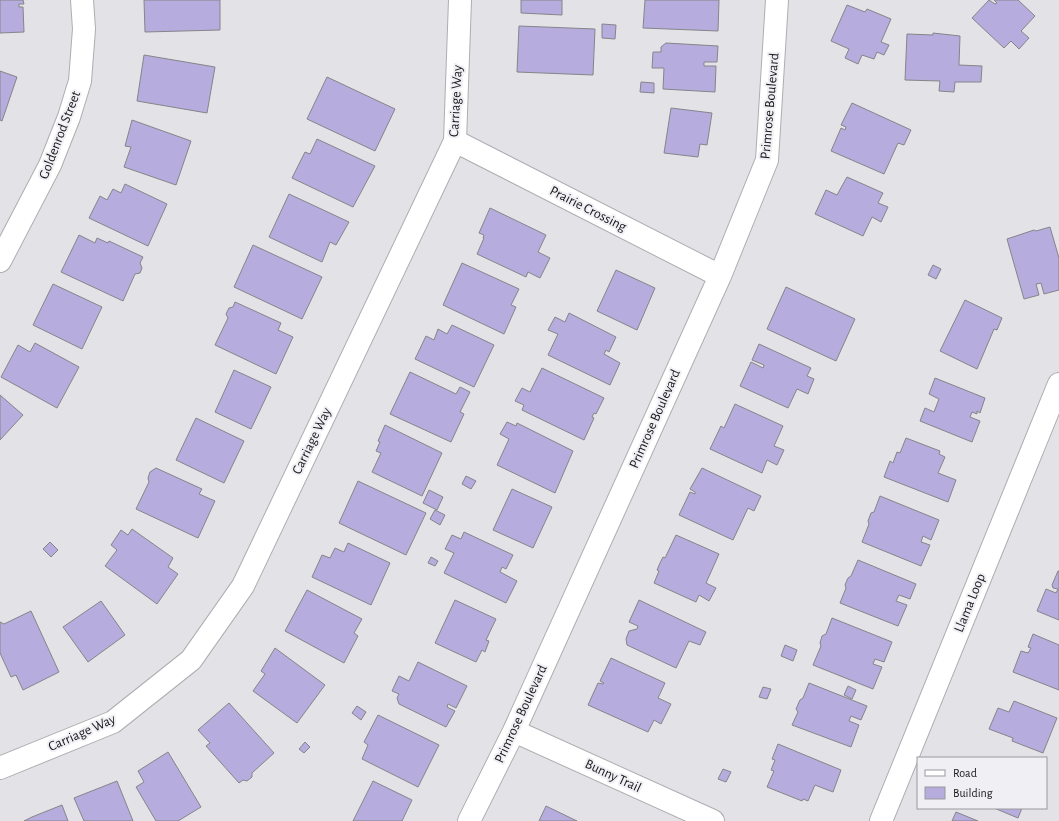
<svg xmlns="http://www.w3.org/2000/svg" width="1059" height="821" font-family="'Alegreya Sans',sans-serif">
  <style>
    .building { fill: #b6acdd; stroke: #858589 }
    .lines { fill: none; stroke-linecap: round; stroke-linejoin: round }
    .minor-casing { stroke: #aeadb1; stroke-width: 24 }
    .minor { stroke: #fff; stroke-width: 22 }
    .labels { text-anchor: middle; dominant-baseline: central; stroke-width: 4; stroke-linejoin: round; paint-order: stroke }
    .street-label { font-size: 14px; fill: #19181a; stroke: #f0eff4 }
  </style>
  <rect width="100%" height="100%" fill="#e3e2e7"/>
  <path class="building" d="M 0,0 L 23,0 L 24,4 L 19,4 L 19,7 L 23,7 L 24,32 L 0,33 Z
    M 144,0 L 220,0 L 220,30 L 145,32 Z
    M 521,0 L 562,0 L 562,15 L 521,13 Z
    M 645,0 L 719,0 L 718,31 L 643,28 Z
    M 989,0 L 995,4 L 997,3 L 994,0 L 1018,0 L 1035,16 L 1021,31 L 1029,38 L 1019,49 L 1011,41 L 1004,48 L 972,18 Z
    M 847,5 L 865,12 L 867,9 L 891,19 L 881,42 L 889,45 L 884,55 L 877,52 L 874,59 L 862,55 L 858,64 L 845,58 L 849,49 L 831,41 Z
    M 602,24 L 616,25 L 615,39 L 602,38 Z
    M 519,26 L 595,29 L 593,75 L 517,72 Z
    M 933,33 L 960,36 L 959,65 L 982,66 L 981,82 L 955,82 L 954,92 L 939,91 L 940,81 L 905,80 L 907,34 L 933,35 Z
    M 666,43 L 718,46 L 717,62 L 704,62 L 704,66 L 716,66 L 715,92 L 663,89 L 664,68 L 652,68 L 653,52 L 661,52 L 661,47 Z
    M 144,55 L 215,67 L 207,113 L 137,101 Z
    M 0,71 L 17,77 L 2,121 L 0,120 Z
    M 327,77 L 395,109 L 375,151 L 307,119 Z
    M 641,82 L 654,83 L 654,93 L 640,92 Z
    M 852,103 L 911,130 L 904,145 L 898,143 L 884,174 L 831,151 L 841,128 L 845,130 L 846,127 L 841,125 Z
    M 671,108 L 712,113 L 707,145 L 700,144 L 698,157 L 664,153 Z
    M 132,120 L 191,141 L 176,185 L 124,167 L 131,147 L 125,146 Z
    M 317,139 L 375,166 L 353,207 L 292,178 L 305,152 L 310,154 Z
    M 847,177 L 883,193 L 878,203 L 888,207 L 881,222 L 872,217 L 863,236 L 815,214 L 826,190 L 837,195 Z
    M 125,184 L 167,204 L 148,246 L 89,218 L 100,196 L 107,200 L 113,189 L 121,193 Z
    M 289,194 L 349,222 L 336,245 L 330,242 L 322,262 L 269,237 Z
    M 490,208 L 546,235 L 538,252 L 550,258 L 540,278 L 528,272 L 526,277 L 477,254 L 484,238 L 483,238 L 484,235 L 479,233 Z
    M 1050,227 L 1059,258 L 1059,290 L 1044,294 L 1041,283 L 1036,284 L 1039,295 L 1024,299 L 1007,239 L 1034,230 L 1036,231 Z
    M 79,235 L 95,243 L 97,238 L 108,243 L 109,241 L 143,257 L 140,263 L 142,268 L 140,273 L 135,274 L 123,301 L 61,272 Z
    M 253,245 L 322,277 L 302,319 L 234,287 Z
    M 462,263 L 519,289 L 511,305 L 516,307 L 504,334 L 443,305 Z
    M 933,265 L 941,269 L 936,279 L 928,275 Z
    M 616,270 L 655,288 L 637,330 L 597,311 Z
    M 53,284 L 102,307 L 82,349 L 33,325 Z
    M 786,287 L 855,319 L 836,361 L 767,329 Z
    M 965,300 L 1002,318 L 997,330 L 994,329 L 977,369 L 940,351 Z
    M 235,302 L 281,323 L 278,330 L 293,337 L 276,374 L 215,345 L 228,318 L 226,314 L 229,308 L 233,307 Z
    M 569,313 L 616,337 L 609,352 L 606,350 L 604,354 L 620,363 L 610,385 L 548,355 L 558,334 L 548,330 L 555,317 L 565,322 Z
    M 452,325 L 494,345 L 474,387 L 415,359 L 426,336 L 434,340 L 438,329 L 447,334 Z
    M 35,343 L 79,367 L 57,408 L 1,377 L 18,345 L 30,352 Z
    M 759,344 L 811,368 L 807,376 L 814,379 L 808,394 L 797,389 L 788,408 L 740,386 L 751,362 L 763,368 L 764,365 L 752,360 Z
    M 542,368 L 604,398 L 596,414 L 594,413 L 592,417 L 594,418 L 584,440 L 522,410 L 524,405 L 515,401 L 522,388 L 530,392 Z
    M 234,370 L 271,387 L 251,429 L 215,412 Z
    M 410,372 L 456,394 L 460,387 L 470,392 L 460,412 L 464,414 L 451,442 L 390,414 Z
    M 935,378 L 985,398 L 980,413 L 977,411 L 977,414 L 972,412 L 970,417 L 980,421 L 972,442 L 920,421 L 925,408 L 934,412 L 939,399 L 929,394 Z
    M 0,395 L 23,415 L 0,440 Z
    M 735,404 L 783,426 L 774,446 L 784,450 L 777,465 L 767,460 L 762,473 L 710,449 L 721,426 L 724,428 Z
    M 196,418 L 244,441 L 224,483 L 176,460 Z
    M 507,422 L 516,426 L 517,423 L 573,451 L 555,493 L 497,465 L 509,439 L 500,434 Z
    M 385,425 L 442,453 L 422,496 L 372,472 L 381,453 L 376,451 L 380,442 L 378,441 Z
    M 906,438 L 940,451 L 939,454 L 945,457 L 938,473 L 956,480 L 948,502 L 884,477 L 890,461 L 893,463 L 897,452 L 900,453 Z
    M 156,468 L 202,489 L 199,494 L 215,501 L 198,538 L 136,509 L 149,482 L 148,478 L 150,472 Z
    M 702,468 L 761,496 L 754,511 L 748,508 L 733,540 L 679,515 L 690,492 L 695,494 L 695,492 L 690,489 Z
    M 466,476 L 476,481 L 471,489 L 462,484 Z
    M 358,481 L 426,513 L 406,555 L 339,523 Z
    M 512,489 L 552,507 L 533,548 L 493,530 Z
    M 429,490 L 443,497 L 437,510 L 423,503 Z
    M 880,496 L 939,520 L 931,540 L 923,536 L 921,542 L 930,545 L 921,566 L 862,542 L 869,524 L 868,521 L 871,513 L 874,512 Z
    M 435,510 L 445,515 L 440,525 L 430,519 Z
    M 132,529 L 173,558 L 168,567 L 178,574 L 157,604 L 105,566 L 117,550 L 111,545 L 121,530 L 128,535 Z
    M 464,532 L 513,555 L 506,569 L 502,567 L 500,572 L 517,581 L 506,603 L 444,573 L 454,553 L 445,549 L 452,535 L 461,539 Z
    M 676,535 L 719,554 L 706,583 L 716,588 L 709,601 L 699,595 L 696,602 L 654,583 L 659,571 L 657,570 L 660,563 L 663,557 L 665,558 Z
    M 50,542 L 58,550 L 51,557 L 43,549 Z
    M 348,543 L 390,563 L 371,605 L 312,577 L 322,555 L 330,558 L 335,548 L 344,552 Z
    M 431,557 L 438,561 L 435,566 L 428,563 Z
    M 858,560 L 916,584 L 910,599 L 899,595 L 896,601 L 907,605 L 898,626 L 840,603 L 846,588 L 845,585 L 848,578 L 851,576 Z
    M 1058,571 L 1059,571 L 1059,620 L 1037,611 L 1046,589 L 1056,593 L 1058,589 L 1053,588 L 1052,585 Z
    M 307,590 L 362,619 L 354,633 L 358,636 L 344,663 L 285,631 Z
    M 455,600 L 496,619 L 486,640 L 489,641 L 485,652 L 482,650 L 476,662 L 435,643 Z
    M 639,600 L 706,632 L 700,645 L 689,641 L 676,668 L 627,645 L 626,639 L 629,631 L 637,629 L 638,626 L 629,622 Z
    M 101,601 L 125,635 L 88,662 L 63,627 Z
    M 31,611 L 59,672 L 23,690 L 16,675 L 11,677 L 0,653 L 0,622 L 4,624 Z
    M 832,618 L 892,642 L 884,662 L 875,659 L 873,664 L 882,667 L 873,689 L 813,665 L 821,646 L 820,643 L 822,636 L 826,634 Z
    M 1033,634 L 1059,645 L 1059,690 L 1013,672 L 1021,651 L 1028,653 L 1031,648 L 1028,647 Z
    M 785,645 L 797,650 L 793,661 L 781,656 Z
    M 275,648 L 325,685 L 297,723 L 253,691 L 265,674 L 261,671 Z
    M 611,658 L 665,683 L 658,698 L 671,704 L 661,724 L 654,720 L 648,732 L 588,705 L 598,683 L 603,684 L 604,683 L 600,681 Z
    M 418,662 L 467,686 L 456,708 L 448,704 L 447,707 L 455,711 L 446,727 L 399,704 L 397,698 L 399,694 L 392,691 L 399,676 L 409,681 Z
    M 809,683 L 867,706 L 861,720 L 851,716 L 849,721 L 859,725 L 851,747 L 792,725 L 798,712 L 796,709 L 800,700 L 803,698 Z
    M 848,686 L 856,690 L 852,699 L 844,695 Z
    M 763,687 L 771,689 L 767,699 L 759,697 Z
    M 1014,701 L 1057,718 L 1043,753 L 1012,741 L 1013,738 L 989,729 L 998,708 L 1009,712 Z
    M 229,703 L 274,753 L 252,773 L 252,777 L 247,781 L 243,780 L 239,783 L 206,746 L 210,743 L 198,730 Z
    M 357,706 L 366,712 L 361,720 L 352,713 Z
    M 378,715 L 439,745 L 418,787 L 362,759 L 368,745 L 364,742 Z
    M 305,742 L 310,747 L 304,753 L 299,749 Z
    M 778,744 L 841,770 L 833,792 L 815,785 L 808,801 L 803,799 L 802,801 L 767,787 L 774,771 L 771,770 L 775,760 L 772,759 Z
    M 168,752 L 201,807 L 178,821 L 156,821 L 136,787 L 144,782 L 138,771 Z
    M 723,769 L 731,772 L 726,782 L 718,779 Z
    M 117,781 L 133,821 L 84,821 L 74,798 Z
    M 373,781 L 412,800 L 402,821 L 353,821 Z
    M 62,805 L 68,821 L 24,821 L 32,817 Z
    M 546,806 L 577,821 L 539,821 Z
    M 994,808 L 1022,808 L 1018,818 Z
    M 956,812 L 978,821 L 952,821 Z"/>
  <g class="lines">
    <defs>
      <path id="minor" d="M 455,141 L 720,276
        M 0,261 L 50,165 L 69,117 L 80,81 L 84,29 L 82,0
        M 514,731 L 713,821
        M 0,768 L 113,722 L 191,660 L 243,586 L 455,141 L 460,0
        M 469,821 L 514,731 L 720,276 L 767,160 L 777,0
        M 881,821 L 1059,384"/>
    </defs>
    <use href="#minor" class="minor-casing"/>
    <use href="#minor" class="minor"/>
  </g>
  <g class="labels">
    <g class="street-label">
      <text transform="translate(456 101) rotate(-87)">Carriage Way</text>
      <text transform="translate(770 106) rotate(-85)">Primrose Boulevard</text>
      <text transform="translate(60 135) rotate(-69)">Goldenrod Street</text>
      <text transform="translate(588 209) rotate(27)">Prairie Crossing</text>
      <text transform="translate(655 419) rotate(-66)">Primrose Boulevard</text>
      <text transform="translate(312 441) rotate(-64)">Carriage Way</text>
      <text transform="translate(970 603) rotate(-68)">Llama Loop</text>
      <text transform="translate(521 714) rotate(-65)">Primrose Boulevard</text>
      <text transform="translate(82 733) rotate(-24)">Carriage Way</text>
      <text transform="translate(613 776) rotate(25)">Bunny Trail</text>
    </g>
  </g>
  <rect x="917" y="757" width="130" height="52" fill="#f0eff4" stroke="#9a999d"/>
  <rect x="925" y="770" width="20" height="6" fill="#ffffff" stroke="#9a999d"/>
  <text x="953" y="777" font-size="12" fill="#19181a">Road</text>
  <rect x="925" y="787" width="20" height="12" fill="#b6acdd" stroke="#9a999d"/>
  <text x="953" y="797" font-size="12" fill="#19181a">Building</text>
</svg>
